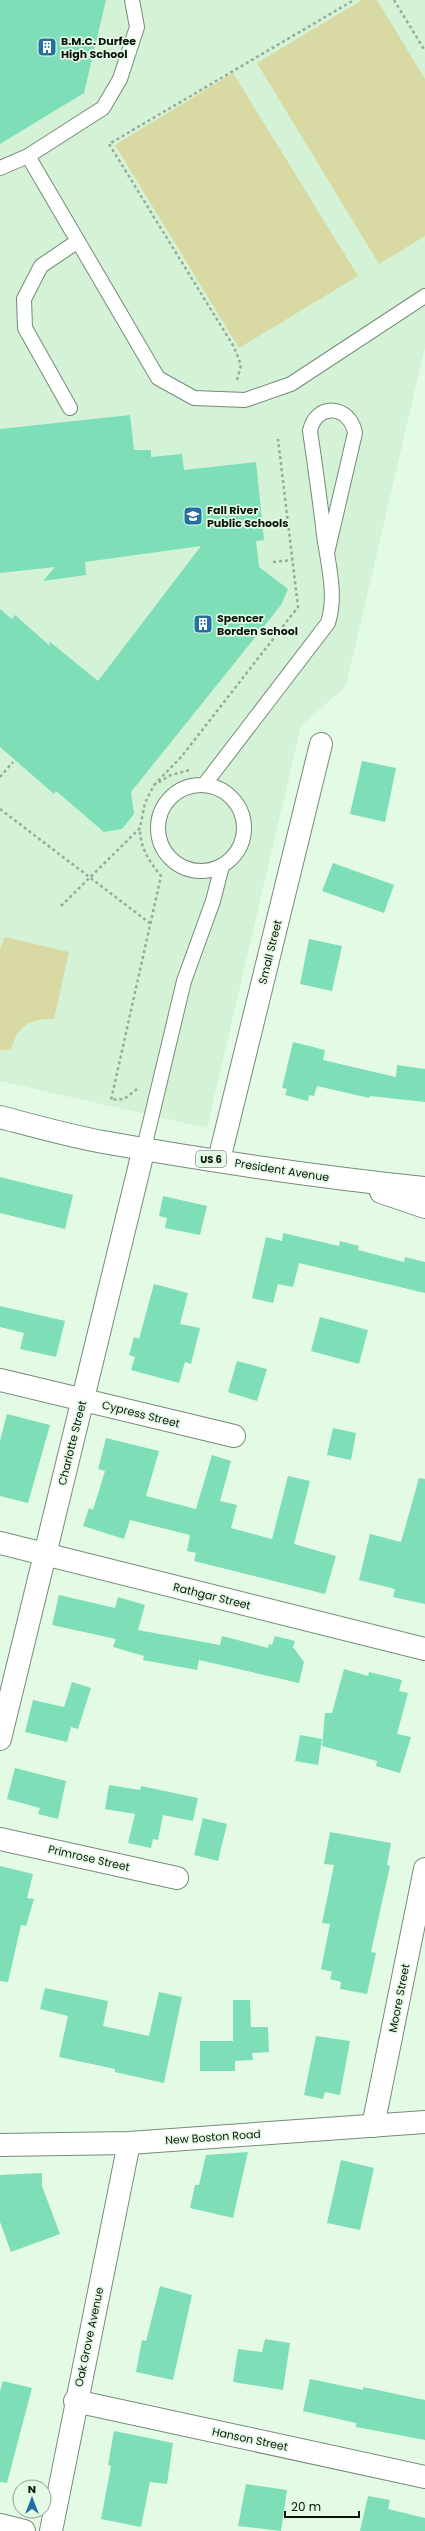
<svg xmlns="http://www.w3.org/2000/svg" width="425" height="2531" font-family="Poppins,sans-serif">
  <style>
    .built { fill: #d4f2d6 }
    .green { fill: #d9daa3 }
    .building { fill: #7edeb8 }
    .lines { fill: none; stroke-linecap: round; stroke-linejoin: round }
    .lane-casing { stroke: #768b77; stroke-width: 16 }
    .street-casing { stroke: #768b77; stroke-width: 24 }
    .secondary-casing { stroke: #768b77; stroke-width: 24 }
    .primary-casing { stroke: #768b77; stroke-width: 24 }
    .path { stroke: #98aa99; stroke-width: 2.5; stroke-dasharray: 3 3; stroke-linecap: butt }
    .lane { stroke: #fff; stroke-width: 14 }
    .street { stroke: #fff; stroke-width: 22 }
    .secondary { stroke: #fff; stroke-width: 22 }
    .primary { stroke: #fff; stroke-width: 22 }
    .labels { text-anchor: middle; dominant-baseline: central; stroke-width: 3.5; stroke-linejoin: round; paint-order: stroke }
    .shield { fill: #e3fbe5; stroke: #4c594c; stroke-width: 1 }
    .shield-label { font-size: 10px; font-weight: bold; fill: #0b130b }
    .poi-label { font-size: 11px; font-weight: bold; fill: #0b130b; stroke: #e3fbe5; text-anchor: start }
    .street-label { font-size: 11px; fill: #0b130b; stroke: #e3fbe5 }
  </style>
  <rect width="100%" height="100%" fill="#e3fbe5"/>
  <path class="built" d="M 0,0 L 425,0 L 425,347 L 346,686 L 301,726 L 207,1128 L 0,1081 Z"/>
  <path class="green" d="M 362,0 L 377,0 L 425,79 L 425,236 L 379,264 L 257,63 Z
    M 233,73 L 358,276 L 239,348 L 115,145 Z
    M 5,937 L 69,952 L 54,1019 C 28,1019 18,1025 11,1050 L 0,1050 L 0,949 Z"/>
  <path class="building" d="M 0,0 L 106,0 L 84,93 L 0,144 Z
    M 130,415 L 134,450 L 151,450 L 151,457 L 182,454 L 184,470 L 256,462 L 264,540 L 256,541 L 259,567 L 288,589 L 281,605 L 131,792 L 134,814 L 122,829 L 104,832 L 56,791 L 54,794 L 0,747 L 0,609 L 12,619 L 15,615 L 50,646 L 49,641 L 98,681 L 201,546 L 85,562 L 86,575 L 43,581 L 55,567 L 0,573 L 0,429 Z
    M 362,761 L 396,768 L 385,822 L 350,814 Z
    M 333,863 L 394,885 L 384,913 L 322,891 Z
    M 309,939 L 342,946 L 332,991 L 300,984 Z
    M 293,1042 L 325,1050 L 323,1060 L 396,1077 L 397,1065 L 425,1069 L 425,1102 L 370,1096 L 369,1098 L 317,1086 L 314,1096 L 309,1095 L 308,1101 L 285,1095 L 287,1089 L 282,1088 Z
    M 0,1177 L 73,1195 L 65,1229 L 0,1213 Z
    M 163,1196 L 207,1206 L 200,1235 L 165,1228 L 167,1218 L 159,1216 Z
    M 283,1233 L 339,1246 L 340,1241 L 359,1246 L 358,1250 L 404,1262 L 405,1257 L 425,1262 L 425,1293 L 299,1263 L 293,1287 L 278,1284 L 273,1303 L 252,1298 L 266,1237 L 282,1241 Z
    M 154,1284 L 188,1293 L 180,1324 L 200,1328 L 191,1364 L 185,1362 L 179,1383 L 131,1370 L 135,1357 L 129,1355 L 134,1337 L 139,1339 Z
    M 0,1306 L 65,1321 L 56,1357 L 20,1349 L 24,1333 L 0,1327 Z
    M 320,1317 L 368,1330 L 359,1364 L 311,1351 Z
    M 237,1361 L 267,1369 L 257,1401 L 228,1392 Z
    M 7,1414 L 50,1425 L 28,1503 L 0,1496 L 0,1441 Z
    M 333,1428 L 356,1433 L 351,1460 L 327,1455 Z
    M 106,1438 L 159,1451 L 146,1496 L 196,1509 L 212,1455 L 231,1461 L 220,1501 L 237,1505 L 231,1528 L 272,1539 L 288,1476 L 310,1481 L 294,1544 L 336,1556 L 325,1594 L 194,1561 L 196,1553 L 187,1551 L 190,1535 L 130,1520 L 124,1539 L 83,1526 L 89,1508 L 93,1510 L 105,1471 L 98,1469 Z
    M 419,1478 L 425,1479 L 425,1604 L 393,1597 L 395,1589 L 359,1580 L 370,1534 L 401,1542 Z
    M 59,1595 L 115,1608 L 118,1597 L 145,1605 L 138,1630 L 220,1645 L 222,1636 L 268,1648 L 269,1644 L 272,1645 L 275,1636 L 295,1641 L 293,1647 L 304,1662 L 299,1683 L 199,1660 L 197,1670 L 143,1660 L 144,1656 L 113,1647 L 116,1639 L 52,1625 Z
    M 344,1669 L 368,1676 L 369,1672 L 402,1680 L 399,1691 L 408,1693 L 397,1734 L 411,1737 L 400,1773 L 376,1766 L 377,1761 L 322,1746 L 325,1713 L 332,1713 Z
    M 72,1682 L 91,1688 L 78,1729 L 71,1727 L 67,1742 L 25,1732 L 33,1700 L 64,1707 Z
    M 300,1735 L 322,1739 L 318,1765 L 295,1761 Z
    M 15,1768 L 66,1781 L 58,1819 L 38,1814 L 40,1808 L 7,1799 Z
    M 109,1785 L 140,1790 L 141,1786 L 198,1798 L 193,1821 L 163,1815 L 158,1840 L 153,1839 L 151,1848 L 128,1843 L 135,1814 L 105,1809 Z
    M 203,1818 L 227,1824 L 218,1861 L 194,1855 Z
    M 330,1832 L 391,1843 L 387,1865 L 390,1866 L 371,1952 L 376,1953 L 367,1994 L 340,1989 L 341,1982 L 330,1979 L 332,1972 L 321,1969 L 330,1924 L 322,1923 L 334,1865 L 324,1864 Z
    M 0,1866 L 33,1874 L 27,1898 L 34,1899 L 26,1926 L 21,1925 L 8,1982 L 0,1981 Z
    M 45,1988 L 108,2001 L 103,2026 L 149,2036 L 159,1992 L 182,1997 L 164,2083 L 115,2072 L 115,2069 L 59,2057 L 68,2016 L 40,2009 Z
    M 233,2000 L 250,2000 L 251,2027 L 268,2027 L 269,2052 L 252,2053 L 253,2060 L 235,2061 L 235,2071 L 200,2071 L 200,2041 L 233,2041 Z
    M 316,2036 L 350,2041 L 340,2095 L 325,2092 L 323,2099 L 304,2095 Z
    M 248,2152 L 233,2218 L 190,2208 L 195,2185 L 199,2185 L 206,2155 Z
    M 341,2160 L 374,2168 L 360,2230 L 327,2223 Z
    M 42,2173 L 42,2186 L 60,2234 L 11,2252 L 0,2222 L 0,2175 Z
    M 160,2286 L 192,2295 L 173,2380 L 136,2372 L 142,2340 L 146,2341 Z
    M 265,2339 L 290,2343 L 283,2390 L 233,2382 L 238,2349 L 262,2352 Z
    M 310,2379 L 363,2390 L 363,2387 L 425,2400 L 425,2440 L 356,2427 L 356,2423 L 303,2411 Z
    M 3,2381 L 32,2388 L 7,2483 L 0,2482 L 0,2391 Z
    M 114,2431 L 173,2443 L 167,2484 L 150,2482 L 141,2527 L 101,2519 L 111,2466 L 108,2465 Z
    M 246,2484 L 287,2490 L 281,2531 L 238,2526 Z
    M 368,2496 L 390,2500 L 388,2509 L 425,2518 L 425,2531 L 360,2531 Z"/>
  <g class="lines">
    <defs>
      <path id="lane" d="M 132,0 L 137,27 L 120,79 L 103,108 L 28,156 L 158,378 L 194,398 L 245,400 L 291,384 L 425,296
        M 0,168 L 28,156
        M 70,408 L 25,328 L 24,299 L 41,266 L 78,241
        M 204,785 L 328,623 C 337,595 328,564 324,535 C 320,500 315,465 310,431 C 316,402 350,405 355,433 L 327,553
        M158 828a43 43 0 1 1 86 0a43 43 0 1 1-86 0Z
        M 144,1148 L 184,981 L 213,901 L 222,866"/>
      <path id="street" d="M 219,1160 L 321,744
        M 0,1380 L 234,1436
        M 0,1543 L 425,1649
        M 0,1739 L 144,1148
        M 0,1839 L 177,1878
        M 373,2126 L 425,1869
        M 75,2401 L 425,2477
        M 0,2525 L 24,2531"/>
      <path id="secondary" d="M 0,2145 L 129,2143 L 425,2122
        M 51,2531 L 129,2143"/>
      <path id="primary" d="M 0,1117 C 34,1126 69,1136 103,1142 C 210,1161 317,1177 425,1188
        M 381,1192 L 425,1207"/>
    </defs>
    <use href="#lane" class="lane-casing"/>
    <use href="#street" class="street-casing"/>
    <use href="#secondary" class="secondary-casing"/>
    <use href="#primary" class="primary-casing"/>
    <path class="path" d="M 394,0 L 425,51
      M 237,380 L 241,365 L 234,347 L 109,144 L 354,0
      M 271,523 L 288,520
      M 273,562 L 292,560
      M 0,777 L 13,762
      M 154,785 L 182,756 L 298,607 L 278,439
      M 0,809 L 151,924
      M 61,906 L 140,828 L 145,803 L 154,785 L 171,775 L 190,770
      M 137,1089 L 124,1099 L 111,1100 L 161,876 C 149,861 140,848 140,828"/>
    <use href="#lane" class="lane"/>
    <use href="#street" class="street"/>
    <use href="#secondary" class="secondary"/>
    <use href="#primary" class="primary"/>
  </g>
  <defs>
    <symbol id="building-square" viewBox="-11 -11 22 22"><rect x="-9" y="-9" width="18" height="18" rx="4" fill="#246fa2" stroke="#e3fbe5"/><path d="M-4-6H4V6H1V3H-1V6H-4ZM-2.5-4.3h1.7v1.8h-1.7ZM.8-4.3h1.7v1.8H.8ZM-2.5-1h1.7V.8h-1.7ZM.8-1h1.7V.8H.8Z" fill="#fff"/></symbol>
    <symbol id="school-square" viewBox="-11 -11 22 22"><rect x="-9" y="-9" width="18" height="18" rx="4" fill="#246fa2" stroke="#e3fbe5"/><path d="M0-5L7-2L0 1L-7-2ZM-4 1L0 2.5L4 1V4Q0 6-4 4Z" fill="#fff"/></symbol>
  </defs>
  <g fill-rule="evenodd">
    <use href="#building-square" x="36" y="36" width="22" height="22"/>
    <use href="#school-square" x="182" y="505" width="22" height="22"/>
    <use href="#building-square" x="192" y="613" width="22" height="22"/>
  </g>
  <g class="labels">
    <rect class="shield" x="196" y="1151" width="30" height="16" rx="3"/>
    <g class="shield-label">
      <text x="211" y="1159">US 6</text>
    </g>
    <g class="poi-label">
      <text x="61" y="41">B.M.C. Durfee<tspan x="61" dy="13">High School</tspan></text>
      <text x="207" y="510">Fall River<tspan x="207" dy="13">Public Schools</tspan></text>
      <text x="217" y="618">Spencer<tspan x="217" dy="13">Borden School</tspan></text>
    </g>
    <g class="street-label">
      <text transform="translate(270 952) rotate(-76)">Small Street</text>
      <text transform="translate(282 1170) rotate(9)">President Avenue</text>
      <text transform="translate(141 1414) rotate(14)">Cypress Street</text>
      <text transform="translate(72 1443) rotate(-76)">Charlotte Street</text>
      <text transform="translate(212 1596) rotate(14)">Rathgar Street</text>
      <text transform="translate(89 1858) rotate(13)">Primrose Street</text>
      <text transform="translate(399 1998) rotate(-79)">Moore Street</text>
      <text transform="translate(213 2137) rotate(-4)">New Boston Road</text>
      <text transform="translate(89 2337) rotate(-78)">Oak Grove Avenue</text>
      <text transform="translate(250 2439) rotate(12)">Hanson Street</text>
    </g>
  </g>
  <g transform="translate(32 2499)"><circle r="19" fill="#e3fbe5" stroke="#8d9e8e"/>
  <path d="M0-3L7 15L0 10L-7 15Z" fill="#246fa2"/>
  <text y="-6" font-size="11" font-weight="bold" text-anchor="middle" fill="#0b130b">N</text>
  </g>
  <path d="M285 2511v6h74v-6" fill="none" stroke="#0b130b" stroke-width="2"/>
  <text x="291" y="2511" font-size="12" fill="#0b130b" stroke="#e3fbe5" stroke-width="3" paint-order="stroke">20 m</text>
</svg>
